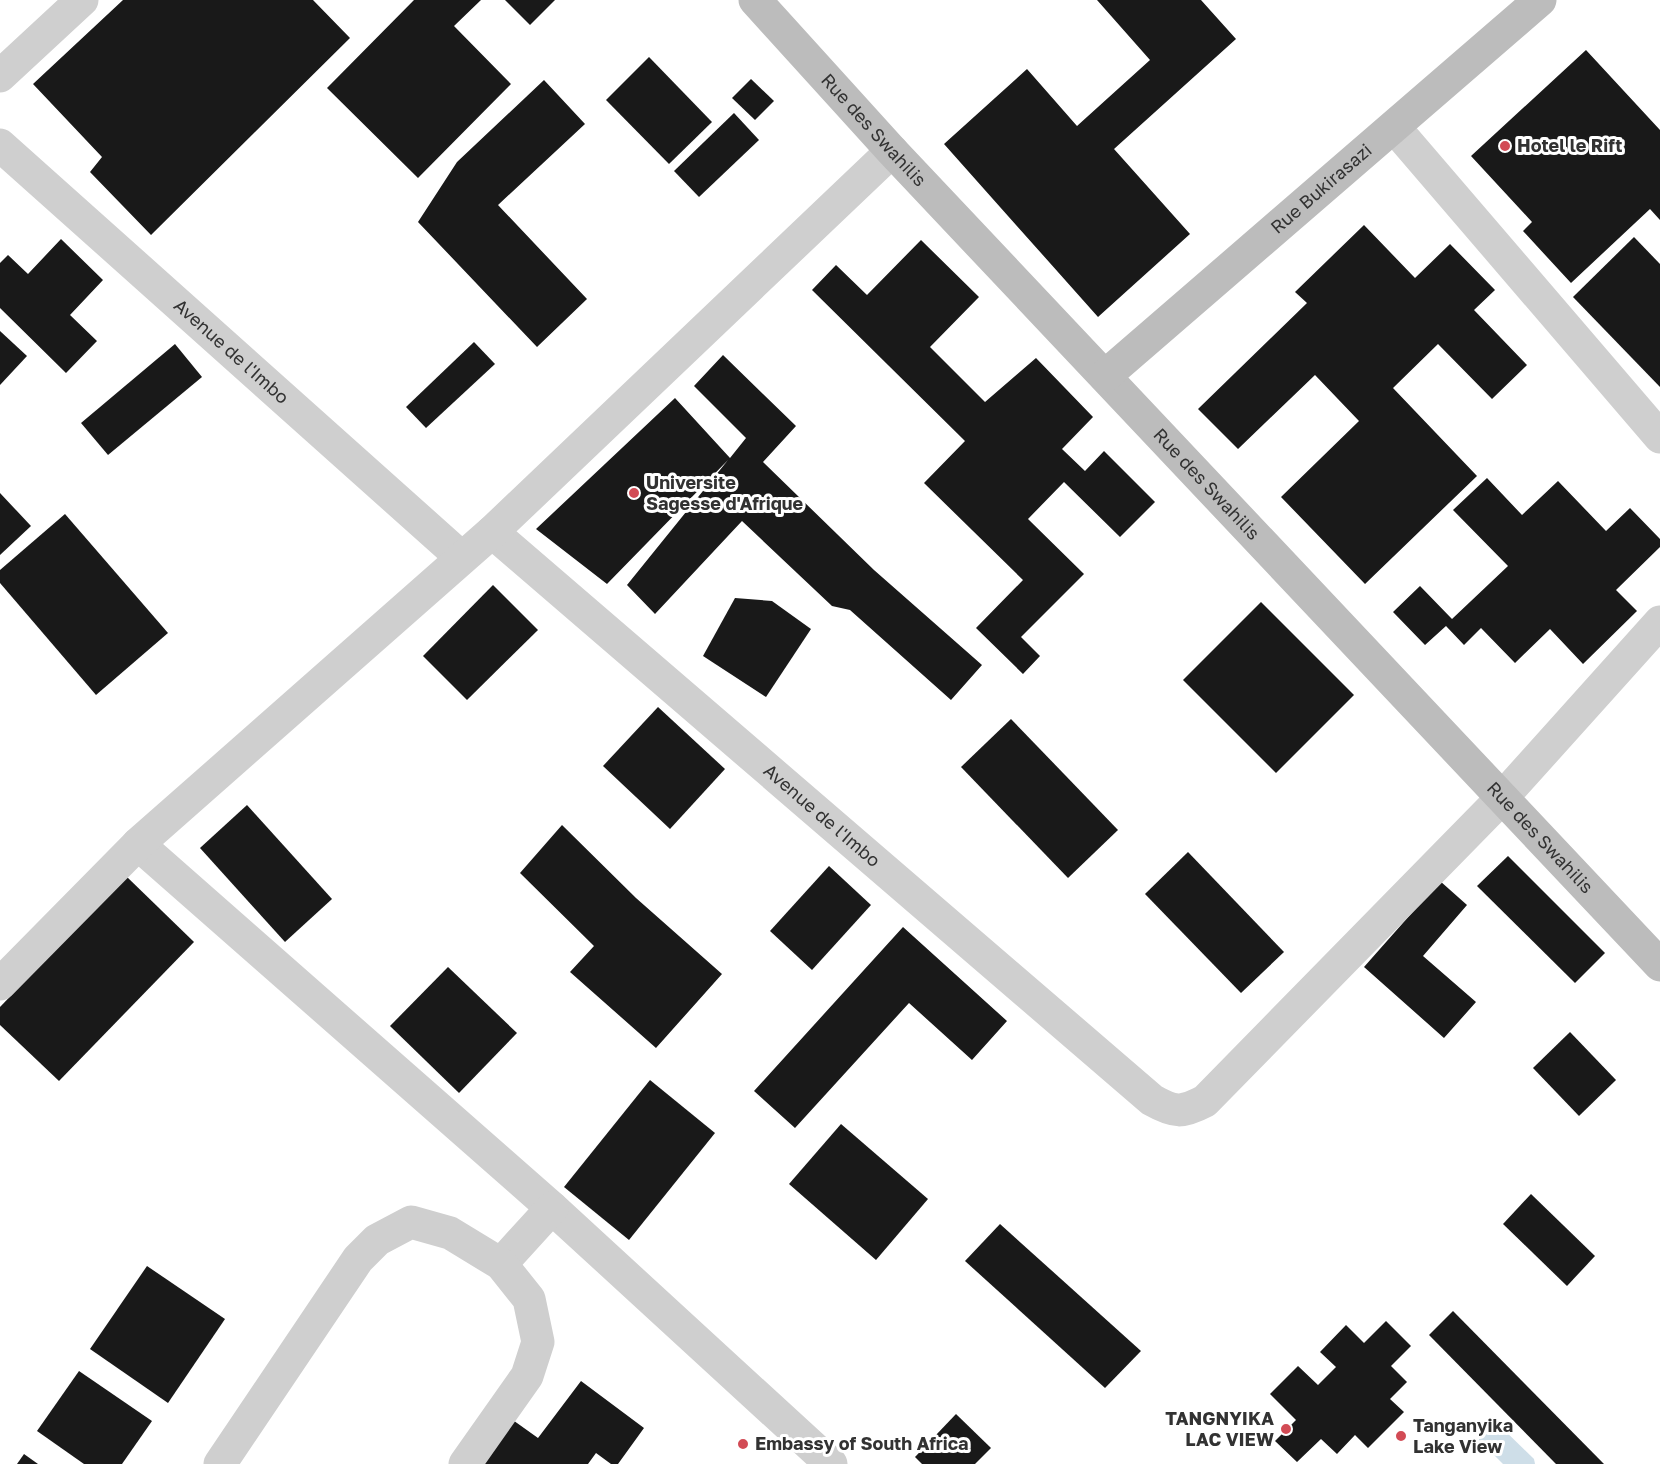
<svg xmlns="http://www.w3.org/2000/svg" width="1660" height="1464" viewBox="0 0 1660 1464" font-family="'Golos Text',sans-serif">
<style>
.water{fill:#cedee8}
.building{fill:#191919}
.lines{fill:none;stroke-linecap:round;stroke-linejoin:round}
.street{stroke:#cfcfcf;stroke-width:33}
.secondary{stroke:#bcbcbc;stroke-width:33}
.poi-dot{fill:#d24b55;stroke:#fff;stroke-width:2}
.labels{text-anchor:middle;stroke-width:6;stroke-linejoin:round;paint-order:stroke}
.street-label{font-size:18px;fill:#323232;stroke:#fff}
.poi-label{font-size:18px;font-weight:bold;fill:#323232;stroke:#fff;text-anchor:start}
</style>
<rect width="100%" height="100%" fill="#fff"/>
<!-- water -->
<path class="water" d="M1490,1421L1496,1422L1534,1459L1535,1464H1503L1479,1440L1481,1425Z"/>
<!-- building -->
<g class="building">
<path d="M123,0H313L350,38L151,235L90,172L102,157L33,84Z"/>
<path d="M414,0H481L454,26L511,84L418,178L327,88Z"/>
<path d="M505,0H555L530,25Z"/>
<path d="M1097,0H1201L1236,39L1114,149L1190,234L1098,317L944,144L1027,69L1077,126L1150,60Z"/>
<path d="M1586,50L1660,130V220L1650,209L1571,283L1523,231L1532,222L1471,156Z"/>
<path d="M649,57L712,122L669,164L606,100Z"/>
<path d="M751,79L774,101L755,120L732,98Z"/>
<path d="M544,80L585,124L498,205L587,299L537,347L418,222L457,162Z"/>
<path d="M734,113L759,140L699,197L674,171Z"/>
<path d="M1364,225L1415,278L1450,244L1495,290L1474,310L1527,365L1492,399L1438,344L1393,388L1477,476L1365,584L1281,497L1359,421L1315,375L1238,449L1198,409L1307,303L1295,292Z"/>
<path d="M1634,237L1660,264V387L1573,297Z"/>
<path d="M61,239L103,280L70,315L97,341L66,373L0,308V263L8,255L28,274Z"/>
<path d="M921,240L979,297L930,347L985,402L1036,358L1093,417L1062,449L1085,471L1104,451L1155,502L1120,537L1064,482L1028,519L1084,574L1021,637L1040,656L1023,674L976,628L1023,580L924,483L965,441L812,290L836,265L867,295Z"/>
<path d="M0,331L27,356L0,385Z"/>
<path d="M474,342L495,364L426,428L406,407Z"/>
<path d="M175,344L202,377L108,455L81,423Z"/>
<path d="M723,355L796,426L763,462L874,570L982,665L951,700L850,610L832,606L742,521L655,614L627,585L728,460L607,584L536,529L675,398L730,458L746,438L694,386Z"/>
<path d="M1487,478L1522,515L1558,481L1606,531L1630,508L1660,539V547L1616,590L1637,611L1583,664L1550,629L1515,663L1481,628L1464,645L1446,626L1425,645L1393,612L1420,586L1452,619L1508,566L1453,510Z"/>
<path d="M0,493L31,526L0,555Z"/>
<path d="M65,514L168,633L96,695L0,583V570Z"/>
<path d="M493,585L538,630L467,700L423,656Z"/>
<path d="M735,598L772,601L811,629L766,697L703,656Z"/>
<path d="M1261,602L1354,695L1276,773L1183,680Z"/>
<path d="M658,707L725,769L670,829L603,766Z"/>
<path d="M1011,719L1118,830L1068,878L961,767Z"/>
<path d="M247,805L332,899L285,942L200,848Z"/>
<path d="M562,825L636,898L722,974L656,1048L570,972L594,946L520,873Z"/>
<path d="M1188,852L1284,952L1241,993L1145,894Z"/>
<path d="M1508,856L1605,953L1575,983L1477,886Z"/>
<path d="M829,866L871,905L812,970L770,931Z"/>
<path d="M126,876L194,942L59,1081L0,1025V1007Z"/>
<path d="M1440,881L1467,905L1423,956L1476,1002L1444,1038L1364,967Z"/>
<path d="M903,927L1007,1021L972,1060L909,1003L795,1128L754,1091Z"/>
<path d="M448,967L517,1033L459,1093L390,1026Z"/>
<path d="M1570,1032L1616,1080L1579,1116L1533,1068Z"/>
<path d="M650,1080L715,1133L629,1240L564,1187Z"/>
<path d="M841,1124L928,1199L876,1260L789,1184Z"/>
<path d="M1531,1194L1595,1256L1567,1286L1503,1224Z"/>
<path d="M1000,1224L1141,1351L1105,1388L965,1261Z"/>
<path d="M147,1266L225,1319L168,1403L90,1349Z"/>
<path d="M1453,1311L1604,1464H1556L1429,1335Z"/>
<path d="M1386,1321L1411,1346L1391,1366L1407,1382L1390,1399L1404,1412L1368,1448L1355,1435L1337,1454L1321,1439L1297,1462L1275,1441L1296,1420L1270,1394L1298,1366L1318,1385L1336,1367L1320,1352L1346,1325L1364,1343Z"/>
<path d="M79,1371L152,1421L122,1464H84L37,1431Z"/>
<path d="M581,1381L644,1428L618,1464H611L596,1453L588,1464H476L510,1418L538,1438Z"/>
<path d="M956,1414L991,1448L975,1464H922L915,1457Z"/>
<path d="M24,1454L38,1464H17Z"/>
</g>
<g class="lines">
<!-- street -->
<g class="street">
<path d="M0,76L82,0"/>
<path d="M1394,127L1660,437"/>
<path id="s1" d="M0,145L462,558"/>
<path id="s2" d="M492,532L1152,1100C1175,1113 1182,1113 1205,1101L1501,799L1660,622"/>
<path d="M138,844L552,1208L831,1464"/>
<path d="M0,984L138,844L492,532L892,151"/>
<path d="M501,1264L552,1208"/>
<path d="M220,1464L358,1259L377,1240L411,1222L450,1233L501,1264L529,1299L538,1342L527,1376L465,1464"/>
</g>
<!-- secondary -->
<g class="secondary">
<path id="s3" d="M755,0L892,151L1660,965"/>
<path id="s4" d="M1105,376L1540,0"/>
</g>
</g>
<!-- markers -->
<g class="poi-dot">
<circle cx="1505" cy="146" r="6"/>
<circle cx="634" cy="493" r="6"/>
<circle cx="1286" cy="1429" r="6"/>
<circle cx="1401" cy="1436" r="6"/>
<circle cx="743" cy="1444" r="6"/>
</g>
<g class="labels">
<!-- street labels -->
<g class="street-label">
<text dy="6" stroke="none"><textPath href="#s3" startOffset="176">Rue des Swahilis</textPath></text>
<text dy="6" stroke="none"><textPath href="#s4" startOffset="286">Rue Bukirasazi</textPath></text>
<text dy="6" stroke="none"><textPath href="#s1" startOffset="310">Avenue de l'Imbo</textPath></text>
<text dy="6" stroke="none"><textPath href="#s3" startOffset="662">Rue des Swahilis</textPath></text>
<text dy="6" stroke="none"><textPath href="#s2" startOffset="435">Avenue de l'Imbo</textPath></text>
<text dy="6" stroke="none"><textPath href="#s3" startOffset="1148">Rue des Swahilis</textPath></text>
</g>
<!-- poi labels -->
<g class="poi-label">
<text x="1517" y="152">Hotel le Rift</text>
<text x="646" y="489">Universite<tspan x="646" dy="21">Sagesse d'Afrique</tspan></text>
<text x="1274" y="1425" text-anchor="end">TANGNYIKA<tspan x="1274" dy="21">LAC VIEW</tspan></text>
<text x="1413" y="1432">Tanganyika<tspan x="1413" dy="21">Lake View</tspan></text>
<text x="755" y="1450">Embassy of South Africa</text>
</g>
</g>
</svg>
